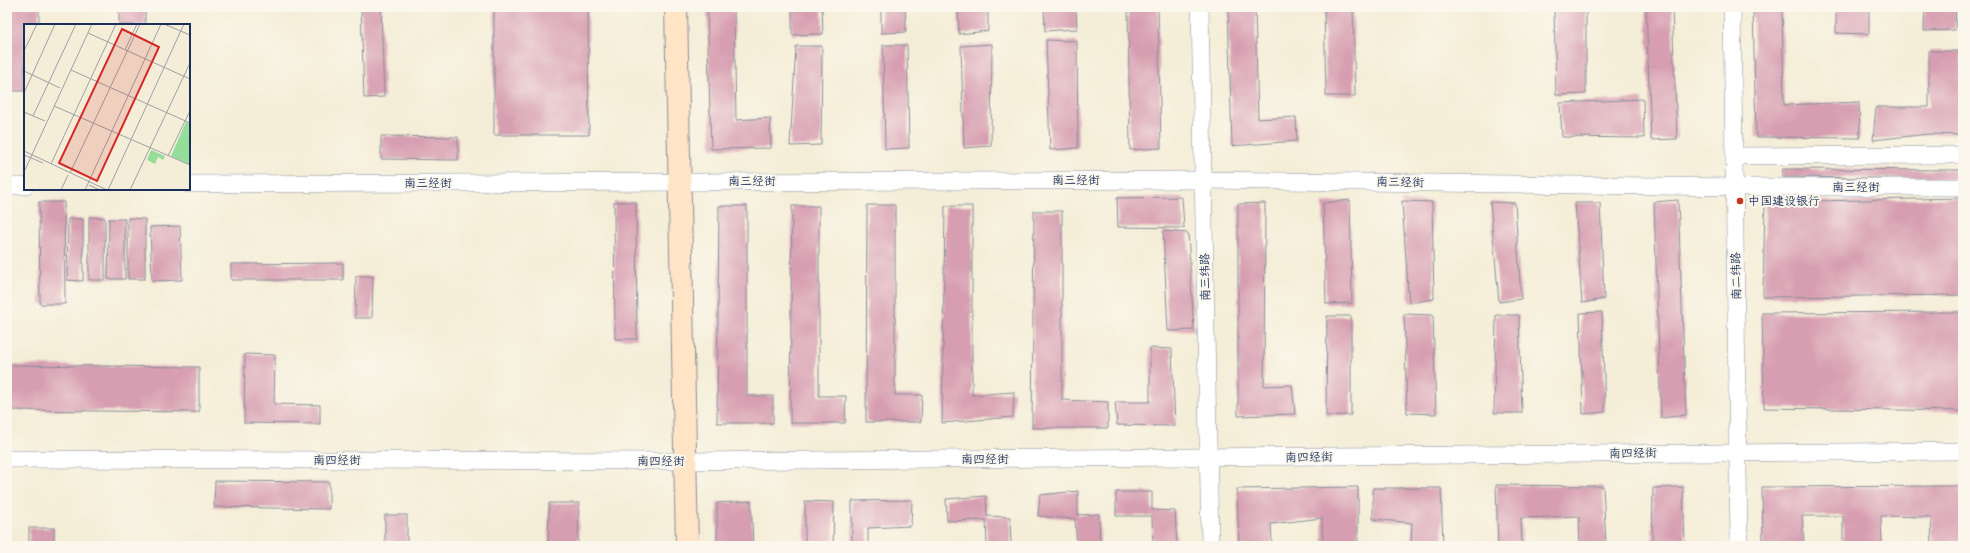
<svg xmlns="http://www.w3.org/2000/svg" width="1970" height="553" viewBox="0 0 1970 553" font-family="Mali,'LXGW WenKai TC',sans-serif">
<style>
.building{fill:#d79eb1}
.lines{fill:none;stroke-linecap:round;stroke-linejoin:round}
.street-casing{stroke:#888e9a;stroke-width:18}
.secondary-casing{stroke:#888e9a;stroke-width:24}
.street{stroke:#fff;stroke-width:17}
.secondary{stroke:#ffe4c6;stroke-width:22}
.poi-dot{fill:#c8321e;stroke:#fbf7ec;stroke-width:1.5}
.labels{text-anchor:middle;stroke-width:4;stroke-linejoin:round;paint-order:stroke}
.street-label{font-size:12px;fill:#1b2f5e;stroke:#fbf7ec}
.poi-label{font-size:12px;fill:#1b2f5e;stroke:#fbf7ec;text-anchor:start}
.inset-road{fill:none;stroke:#9da1a7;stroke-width:1}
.view{fill:#d62828;fill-opacity:0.15;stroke:#d62828;stroke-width:2}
.inset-edge{fill:none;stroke:#1b2f5e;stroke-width:2}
</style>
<rect width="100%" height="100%" fill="#fbf7ec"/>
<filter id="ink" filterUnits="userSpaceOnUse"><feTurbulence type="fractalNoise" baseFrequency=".025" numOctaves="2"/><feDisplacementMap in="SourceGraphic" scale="8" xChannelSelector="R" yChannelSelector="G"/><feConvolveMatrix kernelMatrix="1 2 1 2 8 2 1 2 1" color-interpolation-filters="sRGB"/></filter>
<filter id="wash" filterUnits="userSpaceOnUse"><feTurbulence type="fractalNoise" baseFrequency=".012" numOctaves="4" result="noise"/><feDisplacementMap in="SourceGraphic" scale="16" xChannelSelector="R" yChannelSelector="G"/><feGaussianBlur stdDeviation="0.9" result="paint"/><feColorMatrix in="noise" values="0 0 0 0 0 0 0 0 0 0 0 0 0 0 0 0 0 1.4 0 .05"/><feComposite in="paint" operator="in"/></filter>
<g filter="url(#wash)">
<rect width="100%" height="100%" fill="#f4edd7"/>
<g id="blocks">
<!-- building -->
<g class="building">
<path d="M7,7H39V25H25V91H7Z"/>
<rect x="119" y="7" width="26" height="18"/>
<path d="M361,7H381L384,97L364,98Z"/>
<path d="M494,7H588L589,135H494Z"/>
<path d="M707,7H734L736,120L770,118L771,148L711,149Z"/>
<path d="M792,7H822L823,34L792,35Z"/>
<path d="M881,7H905L906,32L881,33Z"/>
<path d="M958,7H988V31L959,34Z"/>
<path d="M1044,7H1076L1077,29L1045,31Z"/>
<path d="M1128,7H1158L1161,148L1130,150Z"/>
<path d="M1228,7H1255L1258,119L1296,117L1297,141L1232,146Z"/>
<path d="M1324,7H1353L1355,96H1326Z"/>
<path d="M1554,7H1586V94L1556,95Z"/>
<path d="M1646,7H1672L1677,139L1651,140Z"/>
<path d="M1753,7H1782L1784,105L1859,102L1860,138L1756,137Z"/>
<path d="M1836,7H1869V34L1836,33Z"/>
<path d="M1925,7H1956L1955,30L1924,31Z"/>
<path d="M1046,40L1077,41L1078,148L1050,150Z"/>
<path d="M992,44L991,146L964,148L961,46Z"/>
<path d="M883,45H907L909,148L885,149Z"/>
<path d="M796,46H822L821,145L790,146Z"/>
<path d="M1929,51H1962L1960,105L1963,106V135L1929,134L1873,140L1876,107H1929Z"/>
<path d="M1643,99L1644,138L1562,137L1560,103Z"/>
<path d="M381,136L458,137V160L381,159Z"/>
<path d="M1783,169L1963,170V179L1782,177Z"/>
<path d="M1182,197L1184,228L1118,227L1117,198Z"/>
<path d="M1963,198V295L1763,297L1765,202Z"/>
<path d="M1350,200L1352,303L1326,304L1323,203Z"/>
<path d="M1678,200L1686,415L1661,418L1654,202Z"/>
<path d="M1402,201L1432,202L1434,299L1409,303Z"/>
<path d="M39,202H64L65,304H40Z"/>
<path d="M614,202H636L637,339H615Z"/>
<path d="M1490,202L1515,203L1521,299L1499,302Z"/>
<path d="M1265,203L1264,386L1292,385L1295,414L1238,416V204Z"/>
<path d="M1575,203H1600L1604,299L1582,303Z"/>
<path d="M867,205H895V395H922L921,422H866Z"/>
<path d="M719,206H747V396H773V423H717Z"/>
<path d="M792,206H819V396H846L845,423H790Z"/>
<path d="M945,206H972V395L1014,392L1013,417L942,423Z"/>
<path d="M1034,211H1062V400L1108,402V428H1032Z"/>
<path d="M89,217L105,218V280H89Z"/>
<path d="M128,218L145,219V279H128Z"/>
<path d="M68,219H83V281L67,280Z"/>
<path d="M109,219H125V279H108Z"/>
<path d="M180,226L182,280L152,281L150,227Z"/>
<path d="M1163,231L1188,233L1194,330L1168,331Z"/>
<path d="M343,263V280H231V264Z"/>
<path d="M356,276H373L372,318H355Z"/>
<path d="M1602,312L1605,412L1583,414L1580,313Z"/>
<path d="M1963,312V411L1764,408L1762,313Z"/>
<path d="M1404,314L1433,315L1436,414L1407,413Z"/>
<path d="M1496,315H1519L1522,413H1494Z"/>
<path d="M1327,316H1351V415L1326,416Z"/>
<path d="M1150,348L1172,349L1175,426L1117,425L1115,402H1150Z"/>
<path d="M245,354L275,355L274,404L320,405V424L244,423Z"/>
<path d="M7,365L199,367V412L7,410Z"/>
<path d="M215,481L329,482V509L214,507Z"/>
<path d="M1496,485L1603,486L1606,546H1580L1579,516L1521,518L1522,546H1498Z"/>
<path d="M1961,486L1962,546H1932L1931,517L1881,516L1882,546H1843V516H1802L1804,546H1763L1762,487Z"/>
<path d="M1358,487V546H1323L1322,518L1271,524L1272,546H1239L1237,489Z"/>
<path d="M1683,487L1685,546H1652L1653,488Z"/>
<path d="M1373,488H1441L1443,546H1411L1412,523L1373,519Z"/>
<path d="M1078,491V515L1099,514L1100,546H1077L1075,519L1038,516L1040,495Z"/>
<path d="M1116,492H1152V510L1175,511L1177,546H1153L1152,516H1116Z"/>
<path d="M986,496L987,516L1010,517L1011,546H987L986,520L947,521L946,499Z"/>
<path d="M912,500L911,526L868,528V546H852V501Z"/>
<path d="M751,501L753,546H717V503Z"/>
<path d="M805,501L834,502L833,546H805Z"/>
<path d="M549,503H579L578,546H548Z"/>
<rect x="385" y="515" width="22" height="31"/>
<rect x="29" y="528" width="25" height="18"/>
</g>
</g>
</g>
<g filter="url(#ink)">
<use href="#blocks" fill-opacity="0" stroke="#888e9a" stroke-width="1"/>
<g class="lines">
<defs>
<g id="street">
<path d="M1200,7L1210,546"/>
<path d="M1732,7L1739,546"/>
<path d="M1734,156L1963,155"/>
<path d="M189,184L1203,180L1735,187H1963"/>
<path d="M7,186H25"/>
<path d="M7,459L685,461L1963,451"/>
</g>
<path id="secondary" d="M676,7L687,546"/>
</defs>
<!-- street casing -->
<use href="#street" class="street-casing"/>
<!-- secondary casing -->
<use href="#secondary" class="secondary-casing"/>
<!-- street -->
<use href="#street" class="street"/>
<!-- secondary -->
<use href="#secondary" class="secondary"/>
</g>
</g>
<!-- markers -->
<circle class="poi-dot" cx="1740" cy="201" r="4"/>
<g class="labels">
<!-- street labels -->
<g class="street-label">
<text x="1076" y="184">南三经街</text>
<text x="752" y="185">南三经街</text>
<text transform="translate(1400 182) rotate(1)" y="4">南三经街</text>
<text x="428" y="187">南三经街</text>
<text x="1856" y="191">南三经街</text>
<text transform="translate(1736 276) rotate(-91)" y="4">南二纬路</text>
<text transform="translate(1205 277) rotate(-91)" y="4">南三纬路</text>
<text transform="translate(1633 453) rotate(-1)" y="4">南四经街</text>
<text transform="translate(1309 457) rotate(-1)" y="4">南四经街</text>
<text x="985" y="463">南四经街</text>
<text x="337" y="464">南四经街</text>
<text x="661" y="465">南四经街</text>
</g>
<!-- poi labels -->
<g class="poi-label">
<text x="1748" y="205">中国建设银行</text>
</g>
</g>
<!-- overview -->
<g transform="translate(24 24)">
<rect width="166" height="166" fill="#f4edd7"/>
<path d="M162,98L166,100V141L147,132ZM127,126L141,132L139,136L134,133L131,140L123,136Z" fill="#94de99"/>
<path class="inset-road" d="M140,0L166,11M64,9L166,55M101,26L113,0M0,27L13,0M47,46L166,99M0,47L36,64M0,69L31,0M30,82L166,141M0,88L21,97M9,92L52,0M0,127L83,166M0,131L19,139M144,132L166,87M27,140L92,0M0,148L68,0M46,149L116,0M65,161L76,166M37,166L44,151M61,166L137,0M84,166L160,0M106,166L166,39"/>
<path class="view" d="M98,5L135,23L73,157L35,139Z"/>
<rect width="166" height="166" class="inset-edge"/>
</g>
<!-- margin -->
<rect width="1970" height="553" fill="none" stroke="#fbf7ec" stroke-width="24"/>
</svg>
